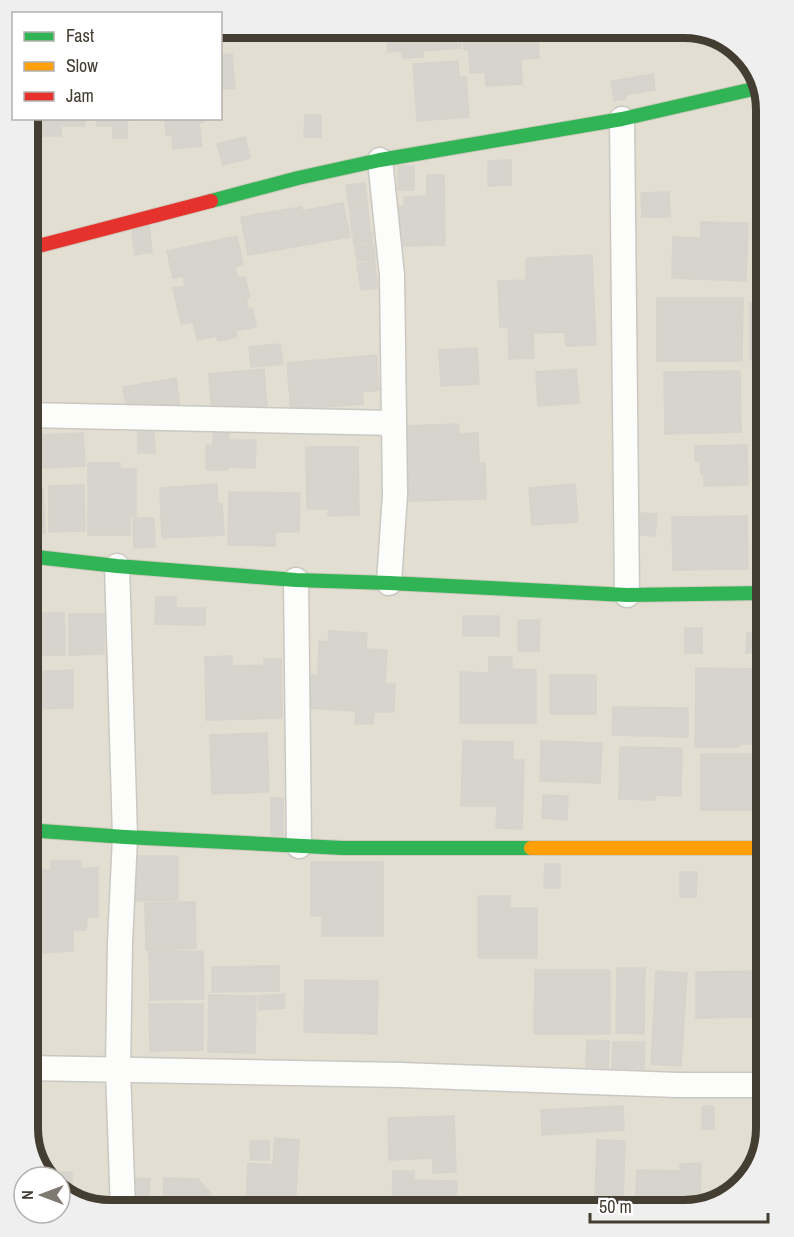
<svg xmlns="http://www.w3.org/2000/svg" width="794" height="1237" viewBox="0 0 794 1237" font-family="'Archivo Narrow',sans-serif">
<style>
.residential{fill:#e3ded2}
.building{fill:#d7d4ce;stroke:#d6d3cc;stroke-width:1.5}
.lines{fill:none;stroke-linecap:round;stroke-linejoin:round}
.street-casing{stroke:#cac8c2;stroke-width:27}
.fast-casing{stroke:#cfcabd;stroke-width:16}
.slow-casing{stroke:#cfcabd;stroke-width:16}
.jam-casing{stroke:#cfcabd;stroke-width:16}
.street{stroke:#fcfcfb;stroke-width:24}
.fast{stroke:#30b455;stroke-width:14}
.slow{stroke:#ff9f0a;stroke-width:14}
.jam{stroke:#e5322d;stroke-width:14}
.rim{fill:none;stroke:#433d32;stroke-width:8}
</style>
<rect width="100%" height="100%" fill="#eeece6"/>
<!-- residential -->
<path class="residential" d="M221,27H690L731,41L758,73L767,109V1133L753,1173L721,1201L685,1210H104L64,1196L60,1192V1177H47L36,1164L27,1128V119L220,118Z"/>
<!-- building -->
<g class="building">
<path d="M386,27H460L461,48L423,51V57L402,58V51L388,52Z"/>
<path d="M463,27H538L539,58L521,59L522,84L486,86L485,72L470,73L469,50H464Z"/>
<path d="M232,54L235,88L220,89V55Z"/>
<path d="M458,61L459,77H466L469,117L417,121L413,64Z"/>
<path d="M653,74L655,90L625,95L626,99L614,101L611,81Z"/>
<path d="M305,115H321V137H304Z"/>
<path d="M40,118H85V126H61V136H40Z"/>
<path d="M97,118H148V119L127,120V138H113V126H97Z"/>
<path d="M165,118H203L204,122L199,123L202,146L173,149L172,135H166Z"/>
<path d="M245,137L250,158L223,165L217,144Z"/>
<path d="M511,160V185L488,186V161Z"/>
<rect x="398" y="166" width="16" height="24"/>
<path d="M427,175H444L445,245L400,246V232H395L394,206H404V197L427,196Z"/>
<path d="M365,183L367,201L348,202L346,185Z"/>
<path d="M669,192L670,217H642L641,193Z"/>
<path d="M367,202L370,231L352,233L349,204Z"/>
<path d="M343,203L350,237L248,255L241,217L302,207V211Z"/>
<rect x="754" y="215" width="13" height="69"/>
<path d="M701,222L748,223L746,281L672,278L673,237L701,238Z"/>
<path d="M149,223L152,252L135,255L131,225Z"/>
<path d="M372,232V243L354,244L353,233Z"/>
<path d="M237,236L243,265L235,267L237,278L245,277L250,298H246L248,309L252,308L256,327L235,331L237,337L218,341L216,336L197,340L193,322L181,324L173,288L185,286L183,276L173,278L167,251Z"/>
<path d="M374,245L375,260L357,261L355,246Z"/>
<path d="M592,255L596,345L566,346L565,332L533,333L534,358L509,359L508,327H500L498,281L526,280V258Z"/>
<path d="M374,261L378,288L361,290L357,264Z"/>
<path d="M657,298H743L742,361H657Z"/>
<rect x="750" y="303" width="17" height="57"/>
<path d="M280,344L283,364L251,367L249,347Z"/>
<path d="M477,348L479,384L441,386L439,350Z"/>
<path d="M376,355L379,390L362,392L363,404L291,410L287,363Z"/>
<path d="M264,369L267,409L212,413L209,374Z"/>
<path d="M576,369L579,403L538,406L536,372Z"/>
<path d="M740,371L741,432L665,434L664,372Z"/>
<path d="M176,378L180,407L128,416L123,387Z"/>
<path d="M458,424L459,434L478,433L479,463H485L486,499L409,501L407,426Z"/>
<path d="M138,432H154L155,453H138Z"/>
<path d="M214,432H229L228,470H206V445L213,446Z"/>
<path d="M83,433L85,466L43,468V453H36L35,435Z"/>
<path d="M229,440H256L255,468L229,467Z"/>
<path d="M747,445L748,485L704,486V474H701L700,461H695V446Z"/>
<path d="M306,447H358L359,515L328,516V509H307Z"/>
<path d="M88,463H120V469H136V516H130V535H88Z"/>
<path d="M217,484L218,504L222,503L224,535L162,538L160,488Z"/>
<path d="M575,484L578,522L532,525L529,488Z"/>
<path d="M84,485L85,531L49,532V486Z"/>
<path d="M43,488L45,533L27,534V489Z"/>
<path d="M229,492L300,493L299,532H275V546L228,545Z"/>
<path d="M641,513L657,514L655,536L640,535Z"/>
<path d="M747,516L748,569L673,570L672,517Z"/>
<path d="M133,518H154L155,547L134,548Z"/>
<path d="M156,597H176V608H205V625L155,624Z"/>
<path d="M30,613H64L65,655H30Z"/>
<path d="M69,614H104V654L69,655Z"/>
<rect x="463" y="616" width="36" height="20"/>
<path d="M518,620H540L539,651H518Z"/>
<rect x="685" y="628" width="17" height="25"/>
<path d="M329,631L367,633L366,649L387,650L385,684H395L394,712H374L373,724H355L356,711L307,708L309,675H318L319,641L328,642Z"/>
<path d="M747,633H767V653H746Z"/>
<path d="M232,656V666L264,665V659H281L282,718L206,720L205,657Z"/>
<path d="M489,657H512V669L536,670V723H460V672L489,673Z"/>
<path d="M696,668L767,669V744H739V747H695Z"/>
<path d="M73,670V708L30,709V672Z"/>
<rect x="550" y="675" width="46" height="39"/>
<path d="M613,707L688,708V737L612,735Z"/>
<path d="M267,733L269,792L212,794L210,735Z"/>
<path d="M463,741L513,742V760H524L522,829L496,828L497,806H461Z"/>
<path d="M541,741L602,743L600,783L540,781Z"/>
<path d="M620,747L682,748L681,796L655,795V800L619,799Z"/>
<rect x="701" y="754" width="65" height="56"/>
<path d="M543,795L568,796L567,820L542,818Z"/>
<rect x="271" y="798" width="12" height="38"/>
<path d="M133,856H178V900L127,901Z"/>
<path d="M51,861H80L81,869L98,867V917H87L86,930H73V951L39,953V919H35L34,871L51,870Z"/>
<path d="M311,862H383V936H322V916H311Z"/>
<path d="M545,864H560V888H544Z"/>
<path d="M680,872H697L696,897H680Z"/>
<path d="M478,896H510V908H537V958H478Z"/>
<path d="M195,902L196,948L146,950L145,903Z"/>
<path d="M149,951H203L204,999L150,1000Z"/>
<path d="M279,966V991L212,992V967Z"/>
<path d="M617,968H645L644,1034L616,1033Z"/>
<path d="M535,970H610V1034H534Z"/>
<path d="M656,971L687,973L681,1066L651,1064Z"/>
<path d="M763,971L764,1017L696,1018V972Z"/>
<path d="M305,980L378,981L377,1034L304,1032Z"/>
<path d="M284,994L285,1008L259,1010L258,996Z"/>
<path d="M209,995L256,996L255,1053L208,1052Z"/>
<path d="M149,1004H203V1050L150,1051Z"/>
<path d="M587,1040L609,1041L608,1068L586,1067Z"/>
<path d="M613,1042H645L644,1069L612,1068Z"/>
<path d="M623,1106L624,1130L542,1135L541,1110Z"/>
<rect x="702" y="1106" width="12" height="23"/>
<path d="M454,1116L456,1172L433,1173V1158L389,1160L388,1118Z"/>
<path d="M275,1138L299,1140L295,1210H255L256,1205L246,1204L248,1163L273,1165Z"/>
<path d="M597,1140L625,1141L623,1203L595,1202Z"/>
<path d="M250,1141H269V1160H251Z"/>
<path d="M701,1163L700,1206L685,1210H635L637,1170L680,1171V1164Z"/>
<path d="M393,1171H414V1180L457,1181V1210H392Z"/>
<path d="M42,1172H72V1199L64,1196L60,1192V1177H47Z"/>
<path d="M132,1178L150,1179L148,1210H130Z"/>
<path d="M164,1178L198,1179L211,1194V1210H163Z"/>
<path d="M740,1180L741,1184L723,1199L720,1185Z"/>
<rect x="592" y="1205" width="32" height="5"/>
</g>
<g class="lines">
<defs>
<g id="street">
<path d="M622,119L627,595"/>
<path d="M380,160L392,275L395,494L389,583"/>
<path d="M27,415L394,423"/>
<path d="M117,566L125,837L120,943L118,1070L123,1210"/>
<path d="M296,580L299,846"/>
<path d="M27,1068L401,1075L677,1085H767"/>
</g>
<g id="fast">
<path d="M211,201L298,178L380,160L622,119L762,87"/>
<path d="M27,556L117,566L296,580L389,583L627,595L767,593"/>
<path d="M27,830L125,837L343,848H531"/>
</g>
<path id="slow" d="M531,848H767"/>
<path id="jam" d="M27,249L211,201"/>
</defs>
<!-- street casing -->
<use href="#street" class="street-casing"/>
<!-- fast casing -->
<use href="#fast" class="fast-casing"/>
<!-- slow casing -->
<use href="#slow" class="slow-casing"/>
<!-- jam casing -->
<use href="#jam" class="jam-casing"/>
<!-- street -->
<use href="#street" class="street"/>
<!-- fast -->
<use href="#fast" class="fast"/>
<!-- slow -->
<use href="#slow" class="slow"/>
<!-- jam -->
<use href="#jam" class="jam"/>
</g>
<!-- crop -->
<path d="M0 0H794V1237H0ZM110 38H684A72 72 0 0 1 756 110V1128A72 72 0 0 1 684 1200H110A72 72 0 0 1 38 1128V110A72 72 0 0 1 110 38Z" fill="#f0efef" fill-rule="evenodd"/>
<path class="rim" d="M110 38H684A72 72 0 0 1 756 110V1128A72 72 0 0 1 684 1200H110A72 72 0 0 1 38 1128V110A72 72 0 0 1 110 38Z"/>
<!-- legend -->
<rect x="12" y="12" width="210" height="108" fill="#ffffff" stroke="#b4b1ad" stroke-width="1.5"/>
<rect x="24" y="32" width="30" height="9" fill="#30b455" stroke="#b4b1ad" stroke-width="1.5"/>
<text x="66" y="42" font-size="18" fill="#433d32">Fast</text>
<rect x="24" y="62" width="30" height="9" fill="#ff9f0a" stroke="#b4b1ad" stroke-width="1.5"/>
<text x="66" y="72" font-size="18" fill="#433d32">Slow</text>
<rect x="24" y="92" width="30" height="9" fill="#e5322d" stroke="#b4b1ad" stroke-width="1.5"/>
<text x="66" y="102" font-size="18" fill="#433d32">Jam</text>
<!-- north arrow -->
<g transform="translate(42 1195) rotate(270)"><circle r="28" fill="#ffffff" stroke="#b4b1ad" stroke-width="1.5"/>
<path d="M0-4.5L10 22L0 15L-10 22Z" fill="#7f7a71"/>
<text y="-9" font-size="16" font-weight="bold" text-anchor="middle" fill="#433d32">N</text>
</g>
<!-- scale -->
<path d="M590 1213v9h178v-9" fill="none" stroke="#433d32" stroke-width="3"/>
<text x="599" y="1213" font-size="18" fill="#433d32" stroke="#ffffff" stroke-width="4.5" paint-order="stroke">50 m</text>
</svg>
